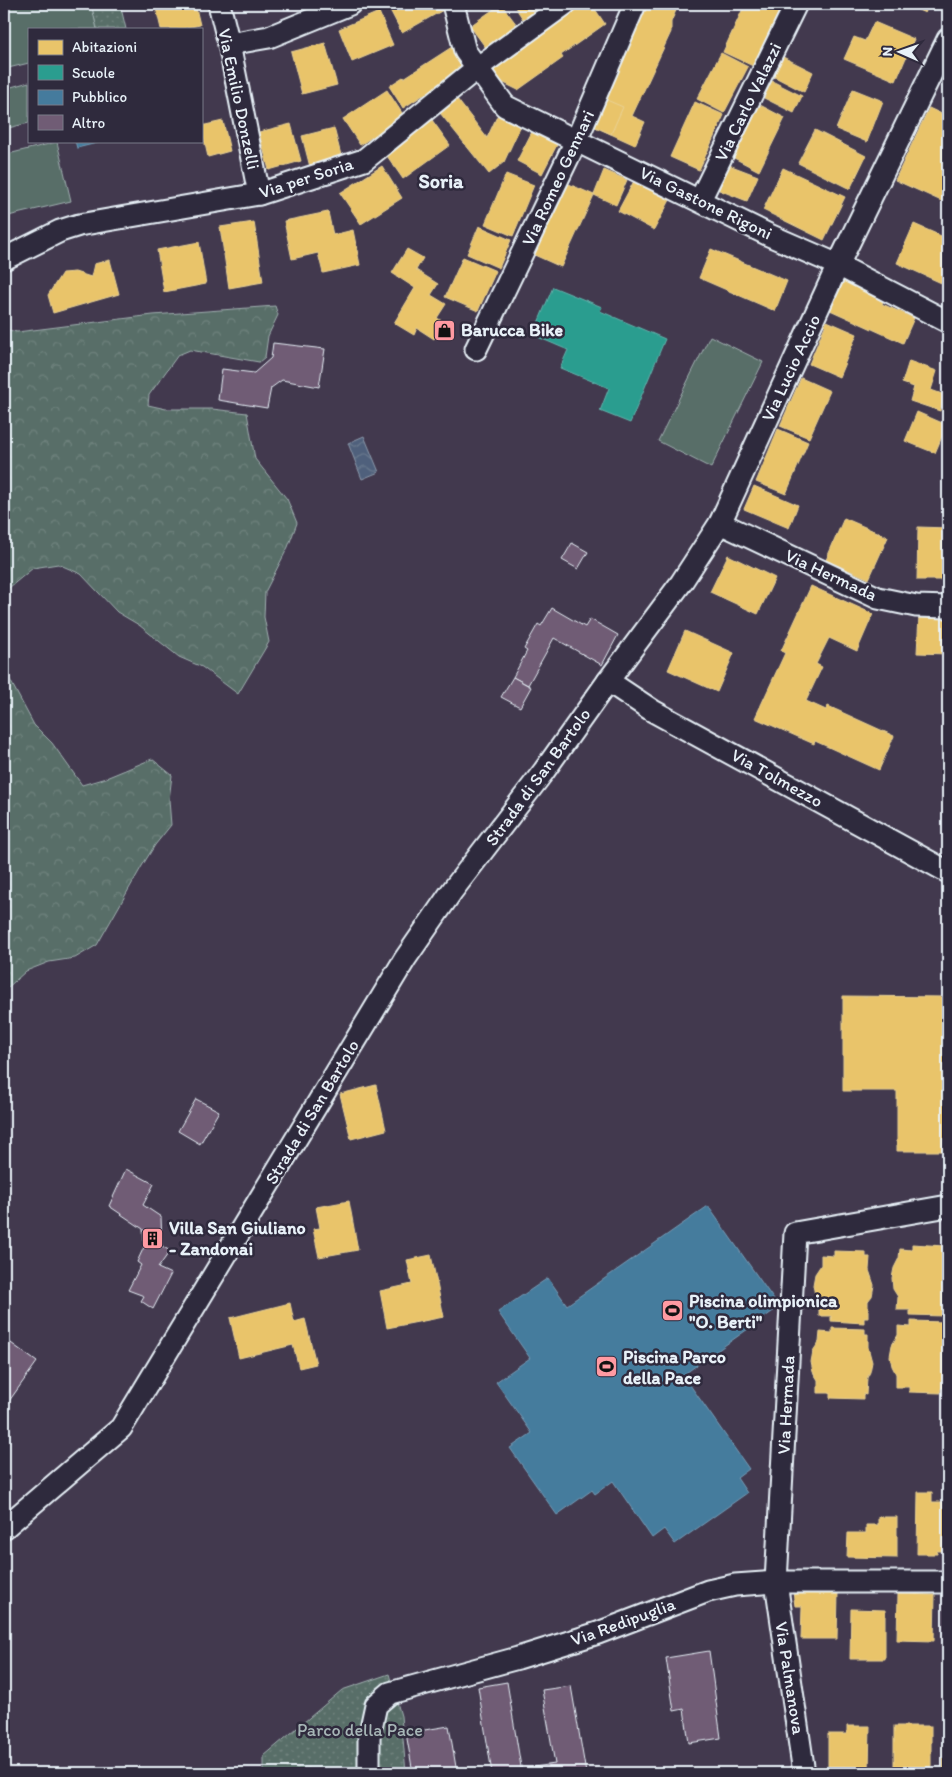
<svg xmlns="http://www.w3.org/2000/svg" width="952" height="1777" viewBox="0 0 952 1777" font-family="Itim,sans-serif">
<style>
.forest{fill:url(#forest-crowns);stroke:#a0b0b0}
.park{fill:url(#park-dots);stroke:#a0b0b0}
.pitch{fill:#586e68;stroke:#a0b0b0}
.water{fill:url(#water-waves);stroke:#8d9bad}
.homes{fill:#e9c46a;stroke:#e9d295}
.schools{fill:#2a9d8f;stroke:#63b6ae}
.public{fill:#457b9d;stroke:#769eb8}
.building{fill:#705c75;stroke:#e8f1f8}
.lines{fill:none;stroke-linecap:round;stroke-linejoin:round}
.minor-casing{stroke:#e8f1f8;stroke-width:25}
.minor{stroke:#2f2a3d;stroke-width:21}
.labels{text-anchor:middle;stroke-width:5;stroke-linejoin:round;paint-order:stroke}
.street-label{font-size:18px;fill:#e8f1f8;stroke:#2f2a3d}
.poi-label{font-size:18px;font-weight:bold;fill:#e8f1f8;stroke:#2f2a3d;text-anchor:start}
.park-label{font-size:18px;fill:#a7b6b7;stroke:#2f2a3d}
.quarter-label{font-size:20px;font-weight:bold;fill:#e8f1f8;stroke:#2f2a3d}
</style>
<defs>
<pattern id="forest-crowns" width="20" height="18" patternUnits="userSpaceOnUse" patternTransform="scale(1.25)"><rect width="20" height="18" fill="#586e68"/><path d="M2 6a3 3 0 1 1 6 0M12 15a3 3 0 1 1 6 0" fill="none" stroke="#70837e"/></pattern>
<pattern id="park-dots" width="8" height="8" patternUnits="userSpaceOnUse" patternTransform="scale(1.25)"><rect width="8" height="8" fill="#586e68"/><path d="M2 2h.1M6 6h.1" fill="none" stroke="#70837e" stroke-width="1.8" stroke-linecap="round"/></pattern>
<pattern id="water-waves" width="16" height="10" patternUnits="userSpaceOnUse" patternTransform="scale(1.25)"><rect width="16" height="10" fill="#50617b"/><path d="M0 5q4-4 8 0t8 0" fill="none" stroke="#69788e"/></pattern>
</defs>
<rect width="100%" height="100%" fill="#42394e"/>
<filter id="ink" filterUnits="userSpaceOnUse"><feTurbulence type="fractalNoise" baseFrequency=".02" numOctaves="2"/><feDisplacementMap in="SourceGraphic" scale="10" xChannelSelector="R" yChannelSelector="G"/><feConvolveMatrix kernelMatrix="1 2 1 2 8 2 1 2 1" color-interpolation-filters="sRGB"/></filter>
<g filter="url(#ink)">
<!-- forest -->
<g class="forest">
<path d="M275,306L278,315L268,336L265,357L259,362L190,350L178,355L149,395L148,405L166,409H212L247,413L255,459L287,499L297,523L288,547L265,592L264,617L269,642L238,694L202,667L179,657L139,625L117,612L81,574L58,564L33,568L4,592V329L17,332L153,315Z"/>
<path d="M4,673L10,680L34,725L52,743L82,785L106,778L152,759L172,775L169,800L171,825L155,845L142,866L97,945L75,958L49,962L26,971L4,991Z"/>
</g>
<!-- park -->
<g class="park">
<path d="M91,4H120L126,29H97Z"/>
<path d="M389,1674L401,1716L406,1773H264V1756L342,1690Z"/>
</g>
<!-- pitch -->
<g class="pitch">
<path d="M4,4H91L97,29H29V63L4,69Z"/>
<path d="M29,82V123L4,129V89Z"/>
<path d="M57,142L71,201L4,217V155Z"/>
<path d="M710,336L763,362L711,468L658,441Z"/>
</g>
<!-- water -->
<path class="water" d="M364,436L379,472L362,479L348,443Z"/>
<!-- homes -->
<g class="homes">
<path d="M155,4H195L200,25L181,29H161Z"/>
<path d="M398,4H442L445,9L402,33L389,8Z"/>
<path d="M501,4L517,25L486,48L470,26Z"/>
<path d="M513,4H545L523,19Z"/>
<path d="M581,4H604L595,9L605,24L561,55L563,58L518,90L500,81L490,67Z"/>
<path d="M643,4H683L677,8L671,22V32L632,116L645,122L635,145L591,125Z"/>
<path d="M745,4H783L753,66L723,52Z"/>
<path d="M905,4H929L925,13Z"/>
<path d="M379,12L393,45L352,62L339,29Z"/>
<path d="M874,22L914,39L896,81L844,59L854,37L865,41Z"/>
<path d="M325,43L337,85L302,94L291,52Z"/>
<path d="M455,45L468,66L403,108L389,86L403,77L404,78Z"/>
<path d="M721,53L748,67L724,113L697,99Z"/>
<path d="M783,57L813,72L804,92L773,76Z"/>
<path d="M948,59V84L939,79Z"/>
<path d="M772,81L802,96L794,113L764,98Z"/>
<path d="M853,89L883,101L867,142L836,129Z"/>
<path d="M387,90L404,116L360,145L343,119Z"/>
<path d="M602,98L623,107L611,134L591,125Z"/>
<path d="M457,99L487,138L499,112L522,123L504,162L489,174L440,113Z"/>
<path d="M695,102L724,115L699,170L670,157Z"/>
<path d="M760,105L785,118L759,171L734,158Z"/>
<path d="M929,108L948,117V204L895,180Z"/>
<path d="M432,120L450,145L403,179L385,153Z"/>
<path d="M223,121L230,151L208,157L201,126Z"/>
<path d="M291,124L301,161L269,170L259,132Z"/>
<path d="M536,124L561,137L542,174L517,161Z"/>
<path d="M334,128L342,159L310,167L302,136Z"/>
<path d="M815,130L866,156L850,189L798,163Z"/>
<path d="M729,165L758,176L747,201L719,190Z"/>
<path d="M382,166L402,198L361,224L340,193Z"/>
<path d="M783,168L845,197L824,240L763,210Z"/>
<path d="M604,170L627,180L616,205L594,195Z"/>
<path d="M506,174L534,185L513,236L485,224Z"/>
<path d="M562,181L594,195L561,267L530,253Z"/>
<path d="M634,181L670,200L654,230L618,211Z"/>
<path d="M328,212L333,235L353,230L360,265L323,273L318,253L292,259L284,221Z"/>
<path d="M254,222L263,282L229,288L220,227Z"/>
<path d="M914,224L948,239V286L897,263Z"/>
<path d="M479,226L511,240L499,268L467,254Z"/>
<path d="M199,242L206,284L164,292L157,250Z"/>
<path d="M407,249L423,258L416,270L438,284L431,295L446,304L437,318L444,322L434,339L417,328L414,335L394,323L415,288L392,273Z"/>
<path d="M711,249L787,281L775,311L699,278Z"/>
<path d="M463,257L496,271L478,311L445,297Z"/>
<path d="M110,260L119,294L53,313L48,295L62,273L75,272L91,277L94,264Z"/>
<path d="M843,281L884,299L882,304L914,318L903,343L830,310Z"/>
<path d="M827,321L857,334L839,377L809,364Z"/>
<path d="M909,361L937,371L931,390L945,395L940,411L910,401L914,387L902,383Z"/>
<path d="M801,378L830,391L809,438L780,426Z"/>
<path d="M917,412L947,425L935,453L905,441Z"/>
<path d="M778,429L808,442L786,494L756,482Z"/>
<path d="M754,486L798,505L789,528L744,509Z"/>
<path d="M844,518L888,537L869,579L826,560Z"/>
<path d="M918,527L948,528V580H917Z"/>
<path d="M728,555L775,578L758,614L710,592Z"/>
<path d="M811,586L873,614L857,651L829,638L816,664L822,667L806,701L826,710L828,706L894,736L879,770L815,741L814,744L755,718L785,653L781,651Z"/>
<path d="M919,615L948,617V654L917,653Z"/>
<path d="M685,631L734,653L717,692L668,670Z"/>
<path d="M843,996L948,997V1151H897V1091H843Z"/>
<path d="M376,1085L386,1130L351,1139L340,1094Z"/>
<path d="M349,1201L358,1250L319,1257L313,1229L320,1228L316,1207Z"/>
<path d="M912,1244L945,1246L944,1251H948V1293L946,1311H943V1316L910,1315V1310H897L898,1297L893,1289L892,1278L894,1268L899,1258L900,1249L912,1250Z"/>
<path d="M834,1251L866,1252V1257H870L869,1270L874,1285L872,1296L868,1301V1318H864V1323L831,1321V1316H819V1303L815,1295L813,1285L815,1274L821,1265V1255L834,1256Z"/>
<path d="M431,1255L444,1317L387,1328L380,1291L412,1284L407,1260Z"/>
<path d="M290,1303L294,1322L305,1319L316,1364L299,1368L293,1345L239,1358L230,1318Z"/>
<path d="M911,1321L944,1322L943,1328H947L948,1367L946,1372L945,1388H941V1393L909,1392V1387H896V1374L892,1366L890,1356L892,1345L898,1335V1326L911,1327Z"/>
<path d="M832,1328L865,1329V1334H868V1347L872,1362L870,1372L867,1378L866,1395L863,1394V1399L830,1398V1393H818V1380L813,1372L811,1362L813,1351L819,1342L820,1332L832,1333Z"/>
<path d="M918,1492H932V1502H948V1551H937V1554H917Z"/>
<path d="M878,1517H897V1558L847,1557L848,1533H866V1525H878Z"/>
<path d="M793,1592L838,1593L837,1639H801L802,1606H795Z"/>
<path d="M898,1594L935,1595L934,1641L897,1640Z"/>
<rect x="947" y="1604" width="1" height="50"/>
<path d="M851,1609L885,1610V1659H850Z"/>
<path d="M944,1723H948V1772H943Z"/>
<path d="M847,1726H870L869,1771L845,1770V1767H828V1734H847Z"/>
<rect x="894" y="1726" width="37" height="46"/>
</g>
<!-- schools -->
<path class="schools" d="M553,287L602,307L600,311L665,339L630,423L600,411L609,388L560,368L568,350L533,335Z"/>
<!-- public -->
<g class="public">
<path d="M75,141H105L77,148Z"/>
<path d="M708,1206L779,1307L683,1375L749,1469L737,1478L747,1493L675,1544L664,1529L652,1538L613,1481L595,1494L592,1490L557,1515L510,1448L532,1433L496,1382L530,1358L498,1312L548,1278L567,1305Z"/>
</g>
<!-- building -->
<g class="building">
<path d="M273,343L325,349L319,387L282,380L271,388L267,408L218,400L222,369L254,373L271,358Z"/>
<path d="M572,543L588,552L578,569L562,560Z"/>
<path d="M552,608L585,627L590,619L618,635L602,665L554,638L528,685L513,677L527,651L524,649L538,624L541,626Z"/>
<path d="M513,677L531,687L520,707L501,697Z"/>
<path d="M196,1099L219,1111L200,1144L178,1131Z"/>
<path d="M126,1169L154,1184L143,1205L161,1217L162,1246L170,1251L158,1268L171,1274L153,1309L141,1301L144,1296L128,1290L141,1265L137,1262L144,1247L143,1229L109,1206Z"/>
<path d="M4,1338L37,1362L4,1408Z"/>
<path d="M709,1651L721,1738L689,1743L684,1709L674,1711L666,1658Z"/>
<path d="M507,1682L522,1773H492L478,1687Z"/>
<path d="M571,1686L586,1773H535L534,1767L555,1764L542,1690Z"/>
<path d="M449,1726L457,1773H413L406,1733Z"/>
</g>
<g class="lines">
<defs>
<g id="minor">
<path d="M219,4L229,44L259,194"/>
<path d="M453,4L465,51L505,106L769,235L838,265L948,322"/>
<path d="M229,44L269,37L350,4"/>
<path d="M700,200L796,4"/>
<path d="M4,259L60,231L79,225L259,194L364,160L477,68L565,4"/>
<path d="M476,349L577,139L635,4"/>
<path d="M720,523L878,598L916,606L948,607"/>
<path d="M608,681L653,711L948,872"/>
<path d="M4,1528L121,1428L405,959L452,891L544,771L608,681L681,583L720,523L838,265L948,39"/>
<path d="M369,1773V1737L376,1705L390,1693L518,1658L598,1633L708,1591L735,1585L776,1582H948"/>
<path d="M804,1773L776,1582L795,1233L948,1206"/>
</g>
</defs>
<!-- minor casing -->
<use href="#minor" class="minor-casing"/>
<!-- minor -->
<use href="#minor" class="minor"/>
</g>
</g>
<!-- icons -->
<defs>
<symbol id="shop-square" viewBox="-11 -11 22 22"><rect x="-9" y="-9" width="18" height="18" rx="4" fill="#ff9aa2" stroke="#2f2a3d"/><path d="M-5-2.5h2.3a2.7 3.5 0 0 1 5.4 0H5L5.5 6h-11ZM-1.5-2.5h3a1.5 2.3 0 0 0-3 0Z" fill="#111"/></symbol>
<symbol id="building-square" viewBox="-11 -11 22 22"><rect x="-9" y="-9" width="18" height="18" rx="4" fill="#ff9aa2" stroke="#2f2a3d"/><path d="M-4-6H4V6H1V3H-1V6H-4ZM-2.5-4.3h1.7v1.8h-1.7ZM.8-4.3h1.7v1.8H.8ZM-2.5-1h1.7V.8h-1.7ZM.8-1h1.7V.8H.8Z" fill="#111"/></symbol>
<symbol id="stadium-square" viewBox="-11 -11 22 22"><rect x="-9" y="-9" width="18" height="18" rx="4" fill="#ff9aa2" stroke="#2f2a3d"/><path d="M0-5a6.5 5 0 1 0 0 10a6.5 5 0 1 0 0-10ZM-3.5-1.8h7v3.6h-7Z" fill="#111"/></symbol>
</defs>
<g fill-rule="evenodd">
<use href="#shop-square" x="432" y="318" width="25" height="25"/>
<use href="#building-square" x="140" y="1226" width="25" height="25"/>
<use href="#stadium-square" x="660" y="1298" width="25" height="25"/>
<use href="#stadium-square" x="594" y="1354" width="25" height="25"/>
</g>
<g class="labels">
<!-- street labels -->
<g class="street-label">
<text transform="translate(239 99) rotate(78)" y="6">Via Emilio Donzelli</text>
<text transform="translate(748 102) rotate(-64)" y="6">Via Carlo Valazzi</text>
<text transform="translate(306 178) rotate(-18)" y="6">Via per Soria</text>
<text transform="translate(558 178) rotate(-65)" y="6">Via Romeo Gennari</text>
<text transform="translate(706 203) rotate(26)" y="6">Via Gastone Rigoni</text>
<text transform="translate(791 368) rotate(-65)" y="6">Via Lucio Accio</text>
<text transform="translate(831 575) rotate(25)" y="6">Via Hermada</text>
<text transform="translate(538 777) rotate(-54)" y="6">Strada di San Bartolo</text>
<text transform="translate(777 778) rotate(29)" y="6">Via Tolmezzo</text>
<text transform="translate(312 1112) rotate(-59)" y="6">Strada di San Bartolo</text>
<text transform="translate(786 1405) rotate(-87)" y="6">Via Hermada</text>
<text transform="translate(623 1622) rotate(-20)" y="6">Via Redipuglia</text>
<text transform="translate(790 1678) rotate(81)" y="6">Via Palmanova</text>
</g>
<!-- poi labels -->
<g class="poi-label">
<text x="461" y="336">Barucca Bike</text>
<text x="169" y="1234">Villa San Giuliano<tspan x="169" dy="21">- Zandonai</tspan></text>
<text x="689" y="1307">Piscina olimpionica<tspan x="689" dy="21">"O. Berti"</tspan></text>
<text x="623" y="1363">Piscina Parco<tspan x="623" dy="21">della Pace</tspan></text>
</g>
<!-- park labels -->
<g class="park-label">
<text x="360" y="1736">Parco della Pace</text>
</g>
<!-- quarter labels -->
<g class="quarter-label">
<text x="441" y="188">Soria</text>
</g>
</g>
<!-- margin -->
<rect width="952" height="1777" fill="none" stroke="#2f2a3d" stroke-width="20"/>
<rect x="10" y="10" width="932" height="1757" fill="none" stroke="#e8f1f8" stroke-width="2" filter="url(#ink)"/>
<!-- legend -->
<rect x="28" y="28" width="175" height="115" fill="#2f2a3d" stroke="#797a88"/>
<rect x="38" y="40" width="25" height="15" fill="#e9c46a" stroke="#797a88"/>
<text x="72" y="52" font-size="15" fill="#e8f1f8">Abitazioni</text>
<rect x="38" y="65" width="25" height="15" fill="#2a9d8f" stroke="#797a88"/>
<text x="72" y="78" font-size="15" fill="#e8f1f8">Scuole</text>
<rect x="38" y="90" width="25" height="15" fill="#457b9d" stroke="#797a88"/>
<text x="72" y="102" font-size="15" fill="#e8f1f8">Pubblico</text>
<rect x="38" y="115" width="25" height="15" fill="#705c75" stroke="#797a88"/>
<text x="72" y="128" font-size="15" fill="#e8f1f8">Altro</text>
<!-- north arrow -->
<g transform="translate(900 52) rotate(272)" stroke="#2f2a3d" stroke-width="4" paint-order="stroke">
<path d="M0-4L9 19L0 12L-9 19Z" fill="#e8f1f8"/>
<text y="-8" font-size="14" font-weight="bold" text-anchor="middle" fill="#e8f1f8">N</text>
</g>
</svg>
